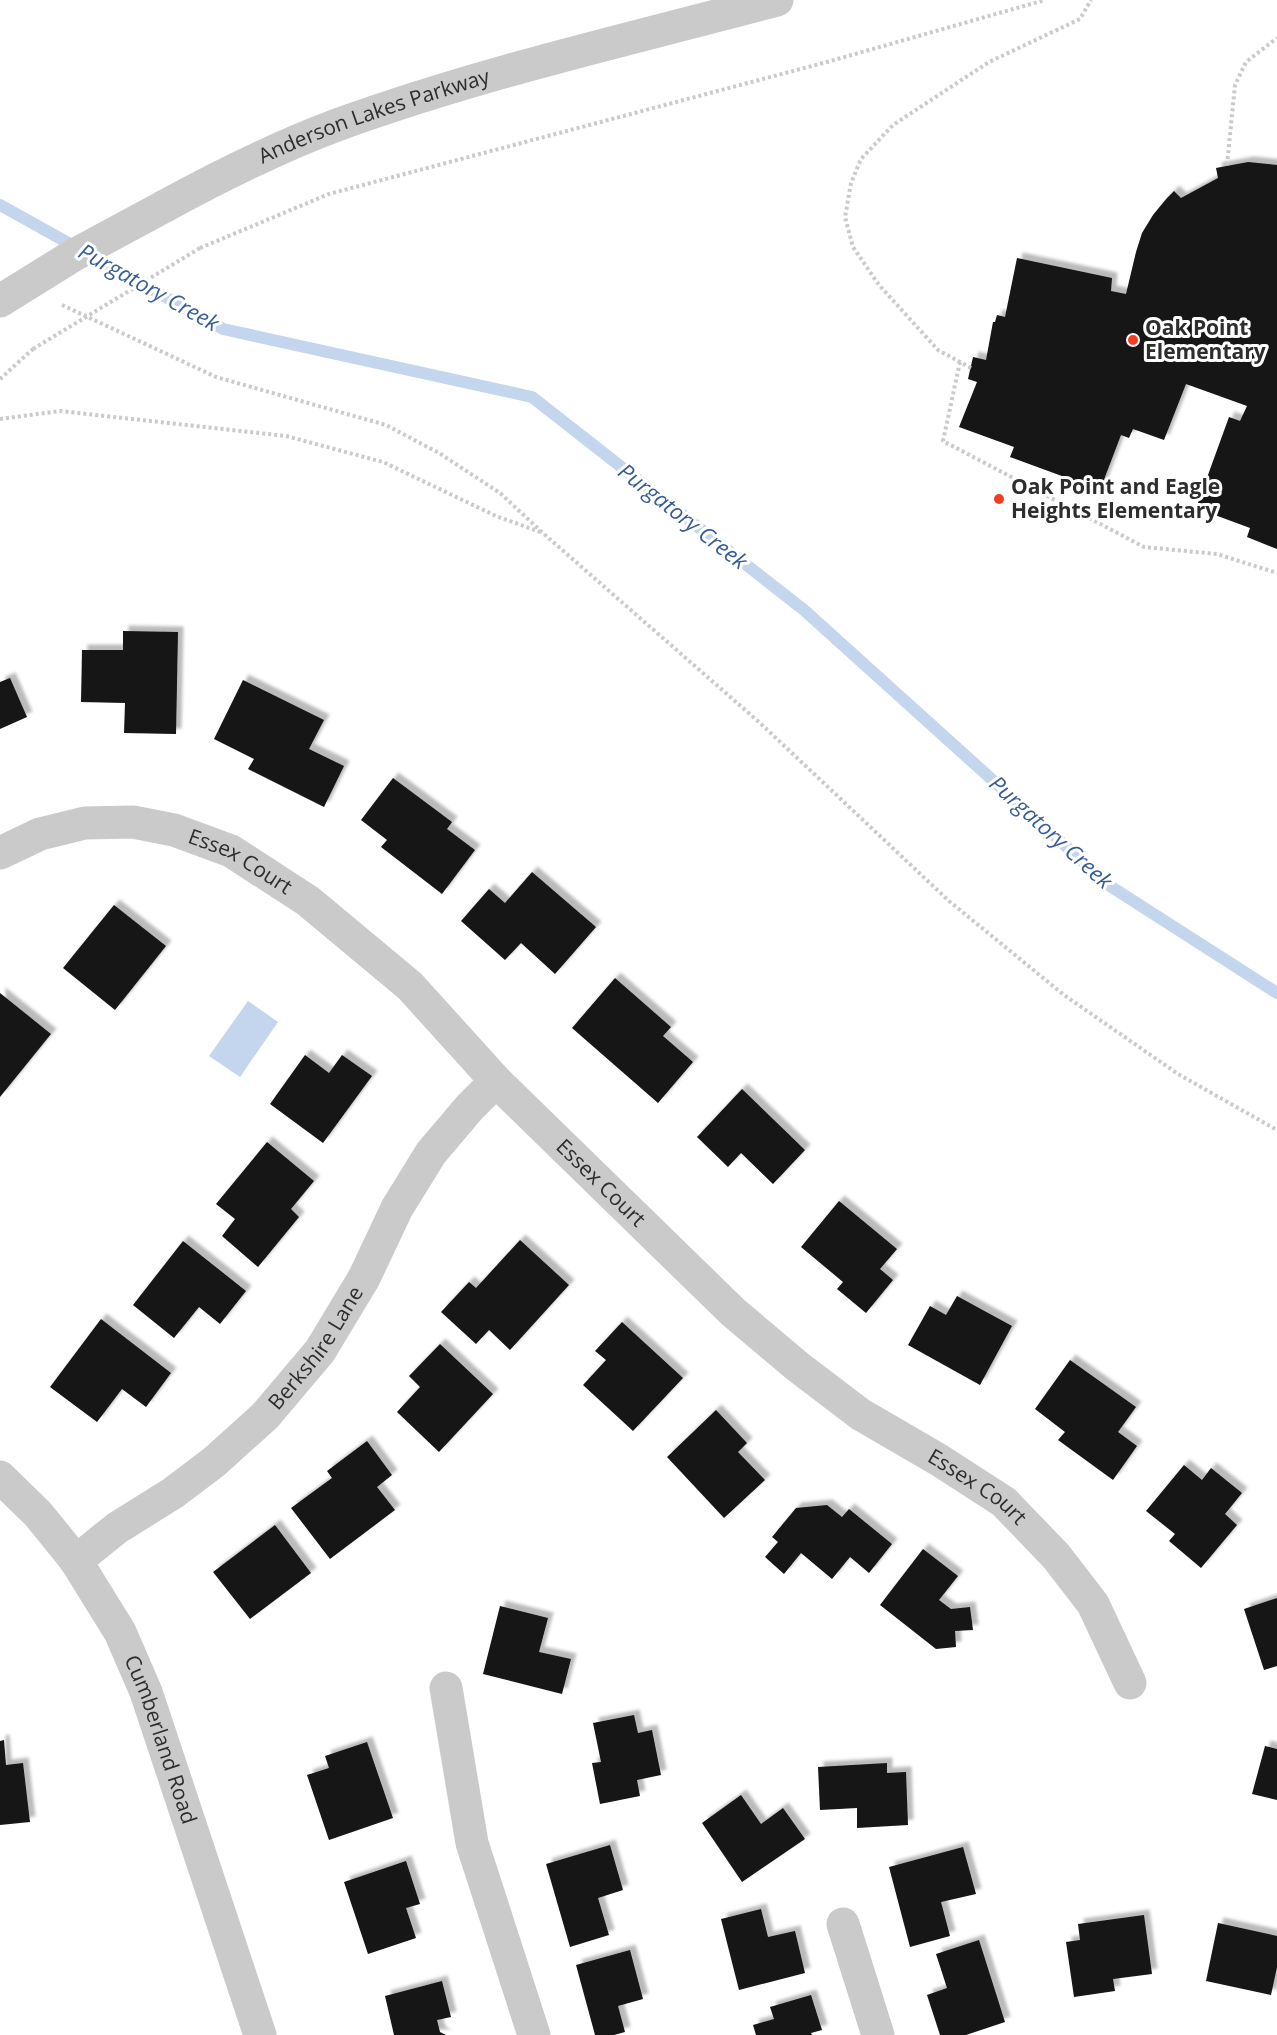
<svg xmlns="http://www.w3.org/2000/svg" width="1277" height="2035" viewBox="0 0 1277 2035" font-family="'Open Sans',sans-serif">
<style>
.water{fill:#c4d5ee}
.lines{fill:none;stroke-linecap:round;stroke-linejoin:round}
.stream{stroke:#c4d5ee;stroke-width:12}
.building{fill:#141414;filter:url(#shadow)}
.path{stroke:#cacaca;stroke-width:4;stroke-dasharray:3 3;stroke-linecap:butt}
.minor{stroke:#cacaca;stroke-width:33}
.path-bridge{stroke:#cacaca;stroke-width:4;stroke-dasharray:3 3;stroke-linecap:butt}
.minor-bridge{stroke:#cacaca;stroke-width:33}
.poi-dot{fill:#f33d21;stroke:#fff;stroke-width:2}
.labels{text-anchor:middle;stroke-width:6;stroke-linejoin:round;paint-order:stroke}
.street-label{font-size:21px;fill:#2d2d2d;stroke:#fff}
.poi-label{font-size:21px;font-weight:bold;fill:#2d2d2d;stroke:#fff;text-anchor:start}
.water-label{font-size:22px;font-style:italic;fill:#355c96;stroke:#fff}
</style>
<defs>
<filter id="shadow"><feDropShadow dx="5.5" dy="-5.5" stdDeviation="1.5" flood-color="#0004"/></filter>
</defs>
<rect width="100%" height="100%" fill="#fff"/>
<!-- water -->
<path class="water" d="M248,1001L278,1022L240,1077L209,1056Z"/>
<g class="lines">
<!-- stream -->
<path class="stream" d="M0,205L223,329L532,397L804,610L1110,886L1277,993"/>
</g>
<!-- building -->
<g class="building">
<path d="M1248,162L1277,165V549L1247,537L1250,528L1196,508L1229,417L1240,421L1247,406L1186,384L1164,440L1133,429L1129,438L1121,435L1100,490L1010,457L1014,447L959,427L977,382L968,379L973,357L986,360L993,322H995L997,315L1005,317L1017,258L1112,278L1111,291L1126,294L1136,252L1142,233L1153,215L1167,198L1174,191L1181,198L1218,178L1216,168Z"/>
<path d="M123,631L178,632L176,734L124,733L125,703L81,702L82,650H123Z"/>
<path d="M10,678L27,717L0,729V682Z"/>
<path d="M243,680L324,720L309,749L344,766L324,807L248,769L254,759L214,739Z"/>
<path d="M393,778L452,822L447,829L475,850L442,894L381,847L387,840L361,820Z"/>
<path d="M532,872L596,927L555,974L521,943L505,960L461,921L489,889L505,903Z"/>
<path d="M114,905L166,946L115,1010L63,968Z"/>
<path d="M615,978L671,1027L663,1036L693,1062L658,1103L572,1028Z"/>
<path d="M0,993L51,1034L0,1097Z"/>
<path d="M305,1055L329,1073L342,1055L372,1076L323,1143L270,1104Z"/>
<path d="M742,1089L805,1150L773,1184L741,1153L728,1167L697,1137Z"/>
<path d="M267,1142L314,1181L291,1209L299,1217L258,1267L222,1236L235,1219L216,1204Z"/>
<path d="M839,1201L897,1249L880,1269L893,1280L866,1313L837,1289L843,1282L801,1247Z"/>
<path d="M520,1240L569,1285L510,1350L489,1330L476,1344L441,1312L469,1282L476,1288Z"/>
<path d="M183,1241L246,1291L220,1324L199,1307L174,1338L133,1305Z"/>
<path d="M957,1296L1012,1326L980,1385L908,1345L930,1306L946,1315Z"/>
<path d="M101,1319L171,1373L146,1407L122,1389L97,1422L50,1387Z"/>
<path d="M622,1322L683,1378L633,1431L583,1385L606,1360L595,1351Z"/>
<path d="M440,1344L493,1394L439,1452L397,1412L420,1387L409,1376Z"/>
<path d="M1070,1360L1136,1407L1118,1432L1137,1446L1113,1480L1058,1440L1065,1432L1035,1409Z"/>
<path d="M716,1410L747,1443L738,1452L765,1480L724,1518L667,1457Z"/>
<path d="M367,1441L392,1475L377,1487L395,1510L330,1559L291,1508L332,1478L327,1471Z"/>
<path d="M1184,1465L1202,1480L1211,1468L1242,1493L1225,1514L1237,1525L1201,1568L1169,1541L1175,1534L1146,1511Z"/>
<path d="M827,1505L842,1517L849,1509L892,1544L869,1573L850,1557L832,1579L801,1553L784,1574L765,1557L778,1542L772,1537L796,1508Z"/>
<path d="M275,1525L311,1573L250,1619L213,1572Z"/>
<path d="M923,1549L958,1576L939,1600L951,1609L970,1607L973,1630L955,1631L956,1647L936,1649L880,1605Z"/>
<path d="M1277,1598V1666L1264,1670L1244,1609Z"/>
<path d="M500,1606L548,1618L539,1652L571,1659L562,1694L483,1674Z"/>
<path d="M634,1715L638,1733L652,1730L661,1775L637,1780L640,1796L600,1804L592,1763L601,1762L593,1723Z"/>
<path d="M4,1740L6,1765L23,1763L30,1822L0,1825V1741Z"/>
<path d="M367,1742L393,1818L329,1840L307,1775L329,1768L325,1756Z"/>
<path d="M1265,1746L1277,1749V1800L1252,1794Z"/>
<path d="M887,1763V1773L906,1772L908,1825L857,1828V1808L820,1810L818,1767Z"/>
<path d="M741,1795L761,1824L783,1808L805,1839L742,1882L702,1823Z"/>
<path d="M610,1845L623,1890L598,1898L609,1935L570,1947L546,1864Z"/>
<path d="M963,1847L976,1894L941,1902L950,1936L910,1947L889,1867Z"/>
<path d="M406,1861L420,1904L406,1908L416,1938L368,1954L344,1882Z"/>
<path d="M761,1909L768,1937L795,1931L805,1973L739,1990L721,1919Z"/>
<path d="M1144,1915L1152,1974L1113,1979L1115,1991L1074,1997L1066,1942L1080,1940L1078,1924Z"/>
<path d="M1218,1923L1277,1936V1967L1271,1995L1206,1981Z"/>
<path d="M979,1940L1005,2022L966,2035H940L927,1995L947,1988L936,1954Z"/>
<path d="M630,1950L643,1999L618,2006L625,2032L614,2035H595L576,1965Z"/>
<path d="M442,1981L451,2017L437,2020L440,2032L446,2035H394L385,1996Z"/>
<path d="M811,1995L822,2030L811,2033L812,2035H756L753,2025L774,2019L770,2007Z"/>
</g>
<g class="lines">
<!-- path -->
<g class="path">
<path d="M1227,165L1235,85L1246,62L1277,38"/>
<path d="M200,248L329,194L827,62L1045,0"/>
<path d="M62,305L216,377L386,425L439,453L500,493L544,534L760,723L949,901L1064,995L1178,1074L1277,1130"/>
<path d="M960,362L943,441L1144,547L1217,554L1277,573"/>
<path d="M971,368L938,350L879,285L853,247L845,217L851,183L861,159L893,125L989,62L1080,19L1091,0"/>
<path d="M0,379L33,349"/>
<path d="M0,419L60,411L286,436L383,462L496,516L543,533"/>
</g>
<!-- minor -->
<g class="minor">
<path id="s1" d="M165,206C220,176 278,147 337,125C480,73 630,39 777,0"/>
<path id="s2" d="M0,853L40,834L85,823L133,822L174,830L231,851L308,901L410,986L496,1081L733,1312L797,1366L860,1414L939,1460L1004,1502L1056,1556L1093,1604L1130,1683"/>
<path id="s3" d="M0,1477L38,1514L76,1561L120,1632L146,1692L260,2035"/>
<path id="s4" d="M76,1561L117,1528L173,1493L214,1462L265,1416L320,1351L364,1278L397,1208L431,1153L470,1107L496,1081"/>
<path d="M446,1688L472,1843L534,2035"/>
<path d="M843,1924L878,2035"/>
</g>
<!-- path-bridge -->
<path class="path-bridge" d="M33,349L200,248"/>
<!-- minor-bridge -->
<path class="minor-bridge" d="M0,301L74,255L165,206"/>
</g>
<!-- markers -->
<g class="poi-dot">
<circle cx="1133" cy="340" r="6"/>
<circle cx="999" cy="499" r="6"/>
</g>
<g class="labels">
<!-- street labels -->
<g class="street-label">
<text dy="7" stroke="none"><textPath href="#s1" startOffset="228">Anderson Lakes Parkway</textPath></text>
<text dy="7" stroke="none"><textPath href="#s2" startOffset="254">Essex Court</textPath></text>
<text dy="7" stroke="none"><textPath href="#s2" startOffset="740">Essex Court</textPath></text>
<text dy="7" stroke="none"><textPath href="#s4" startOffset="324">Berkshire Lane</textPath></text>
<text dy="7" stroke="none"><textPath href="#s2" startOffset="1226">Essex Court</textPath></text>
<text dy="7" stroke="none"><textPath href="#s3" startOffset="312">Cumberland Road</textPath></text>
</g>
<!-- poi labels -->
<g class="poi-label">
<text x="1145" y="335">Oak Point<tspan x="1145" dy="24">Elementary</tspan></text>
<text x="1011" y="494">Oak Point and Eagle<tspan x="1011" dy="24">Heights Elementary</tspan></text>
</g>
<!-- water labels -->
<g class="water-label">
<text transform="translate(149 287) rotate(29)" y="8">Purgatory Creek</text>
<text transform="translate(683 516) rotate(38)" y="8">Purgatory Creek</text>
<text transform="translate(1051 832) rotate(42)" y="8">Purgatory Creek</text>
</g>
</g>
</svg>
